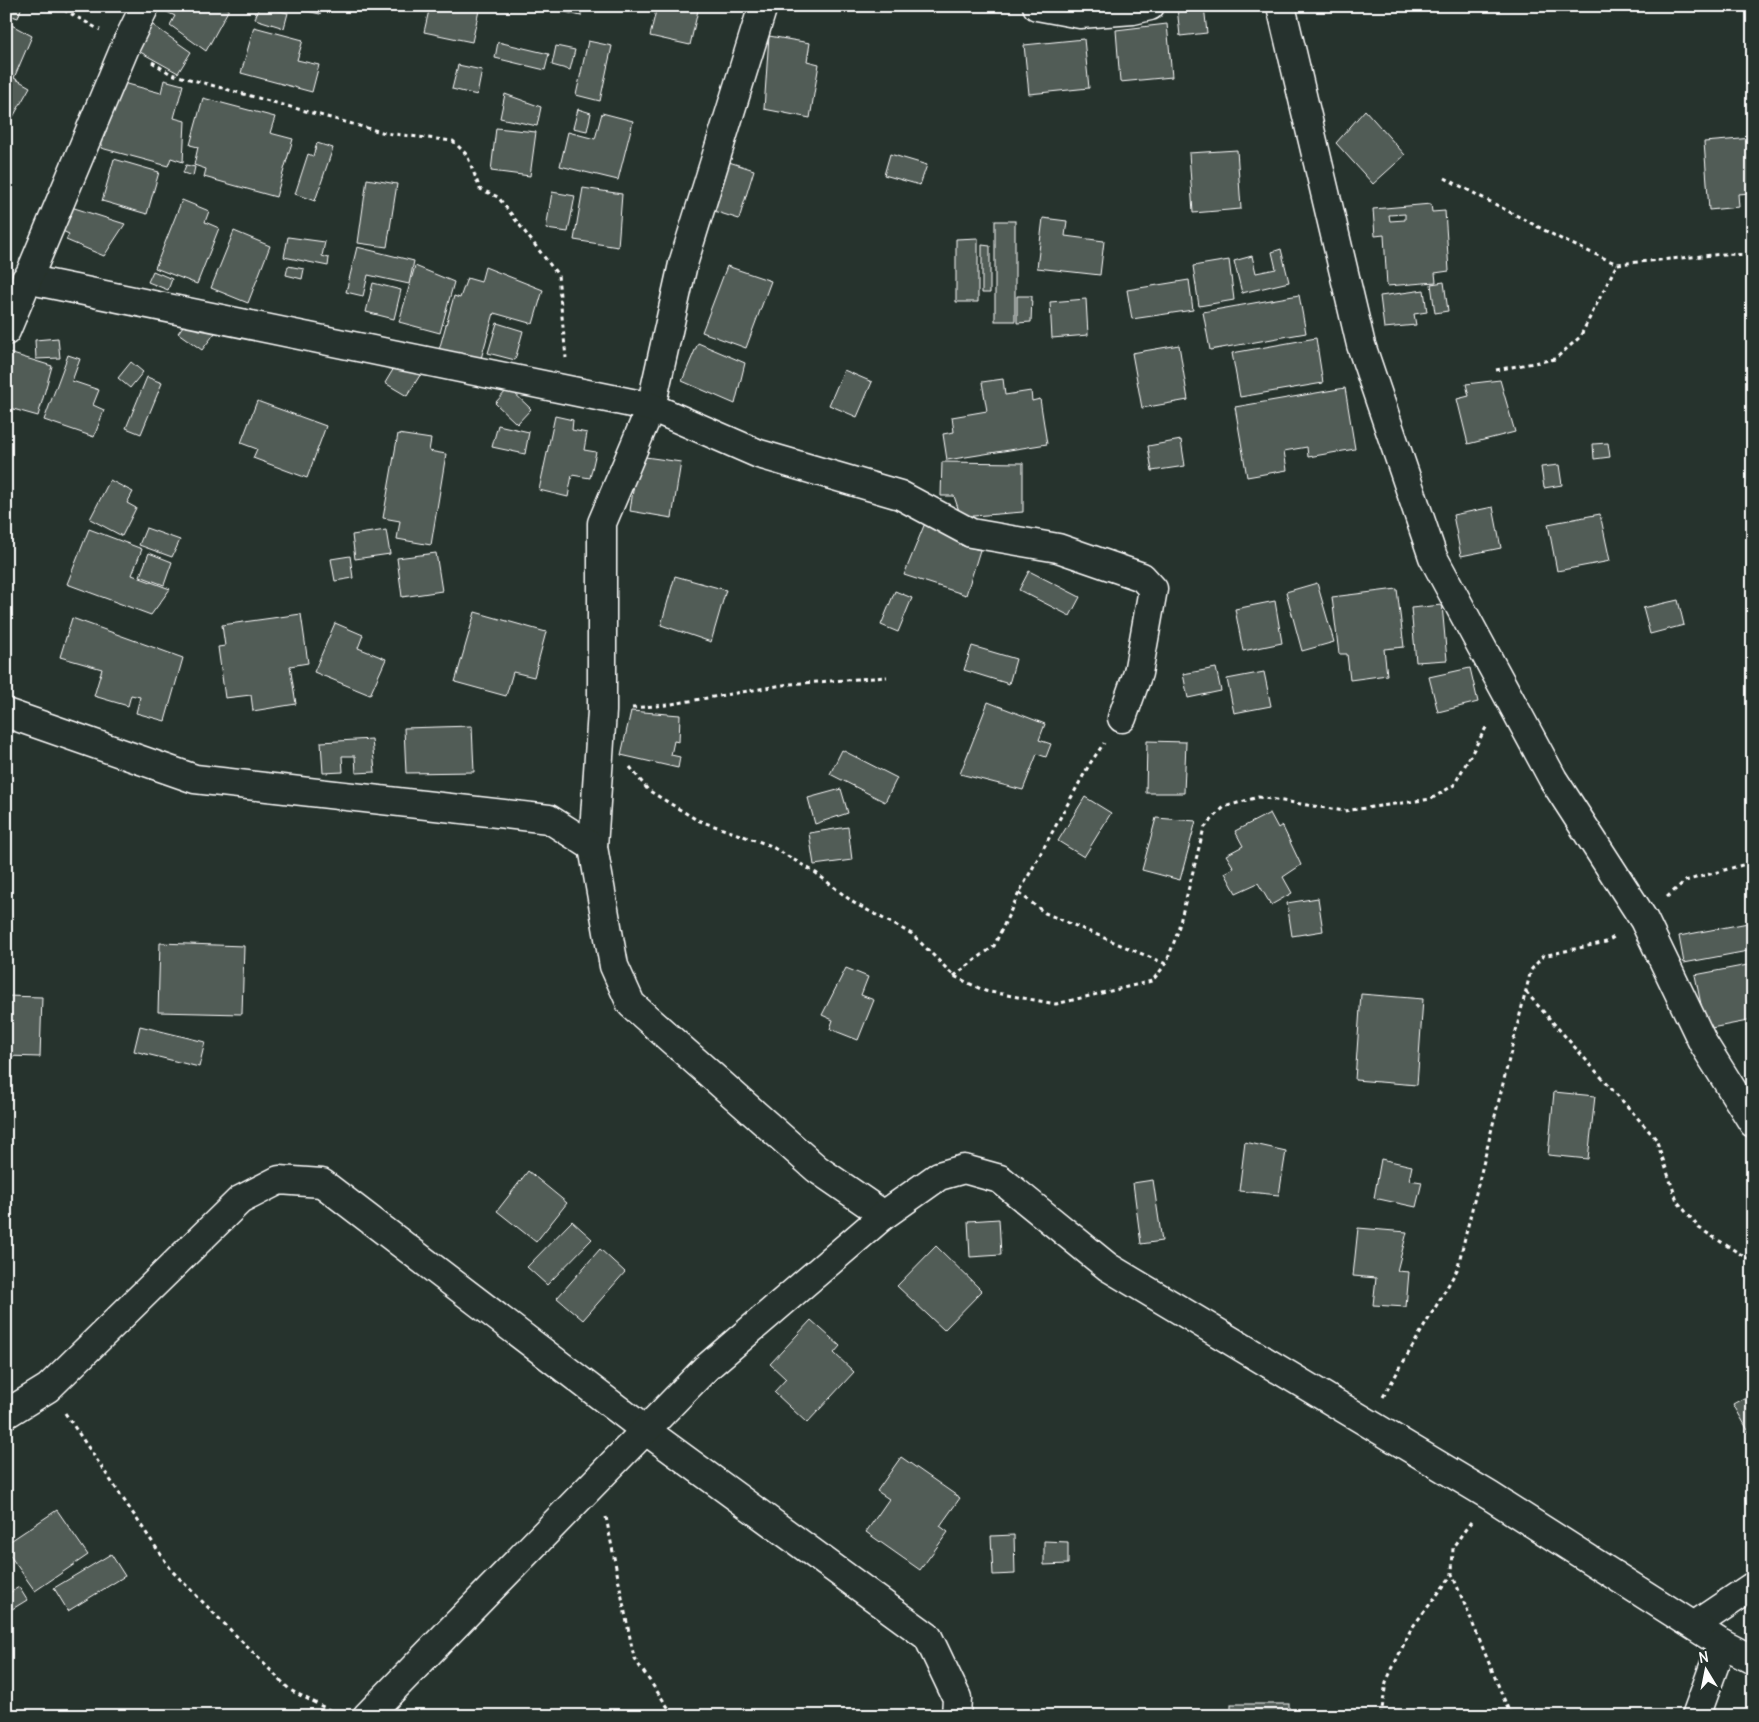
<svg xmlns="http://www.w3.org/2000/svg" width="1759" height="1722" viewBox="0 0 1759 1722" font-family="Delius,sans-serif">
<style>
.building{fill:#515c57;stroke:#fff;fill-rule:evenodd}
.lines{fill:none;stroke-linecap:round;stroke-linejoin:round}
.street-casing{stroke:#fff;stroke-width:31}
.path{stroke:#fff;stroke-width:3;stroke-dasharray:4 4;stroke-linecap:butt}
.street{stroke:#26332d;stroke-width:28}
</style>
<rect width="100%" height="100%" fill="#26332d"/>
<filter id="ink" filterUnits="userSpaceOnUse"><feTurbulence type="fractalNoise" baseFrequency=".02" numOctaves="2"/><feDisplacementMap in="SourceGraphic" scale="10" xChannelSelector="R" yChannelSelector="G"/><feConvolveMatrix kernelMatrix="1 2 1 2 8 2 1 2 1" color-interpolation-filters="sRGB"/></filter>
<g filter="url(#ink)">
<!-- building -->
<g class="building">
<path d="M6,6H22L18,18L6,14Z"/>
<path d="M163,6H222L229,9L206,51L170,25L175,16L161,9Z"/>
<path d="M259,6L288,13L284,28L255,19Z"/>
<path d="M286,6H323L320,14Z"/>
<path d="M430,6H480L472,42L424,32Z"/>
<path d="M567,6H582L581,16L565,12Z"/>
<path d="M657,6H699L690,45L650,36Z"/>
<path d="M1204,6L1207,33L1180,36L1177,7Z"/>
<path d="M147,21L191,52L178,73L133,48Z"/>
<path d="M6,22L32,36L14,78L30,87L13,117L6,114Z"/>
<path d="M1167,24L1172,77L1120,82L1116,30Z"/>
<path d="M254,27L303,40L297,60L319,65L312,92L241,73Z"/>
<path d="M769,36L810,43L807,61L819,64L810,118L764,109Z"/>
<path d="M1084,39L1089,88L1029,94L1024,45Z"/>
<path d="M588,41L612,46L600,101L576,95Z"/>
<path d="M498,42L549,54L545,70L495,58Z"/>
<path d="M556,46L575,50L570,70L552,65Z"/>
<path d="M458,65L482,70L477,95L452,89Z"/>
<path d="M164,80L183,85L174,118L185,121L183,162L171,158L168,166L101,148L120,82L161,93Z"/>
<path d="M505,94L541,107L537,126L500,118Z"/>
<path d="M203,98L275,117L270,133L293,139L276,197L204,177L206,169L194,165L198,147L190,145Z"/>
<path d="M578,109L591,113L587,131L573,128Z"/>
<path d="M1365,110L1405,155L1373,184L1336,143Z"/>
<path d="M602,113L633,121L618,180L560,166L568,132L595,139Z"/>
<path d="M496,128L536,132L530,176L491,171Z"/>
<path d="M1753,138V203L1752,193L1738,194L1739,207L1709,210L1704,142Z"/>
<path d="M317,143L333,148L315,201L295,194L308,154L313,156Z"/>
<path d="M1237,150L1241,209L1193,213L1189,153Z"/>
<path d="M890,154L927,165L920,185L884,175Z"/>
<path d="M114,159L159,172L147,214L102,201Z"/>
<path d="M729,162L754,170L739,219L714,211Z"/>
<path d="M186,165L195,167L193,176L183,173Z"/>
<path d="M367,179L397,184L387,247L358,243Z"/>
<path d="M583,188L622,194L618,247L574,240Z"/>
<path d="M552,192L575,196L568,232L546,229Z"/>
<path d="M182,200L209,211L205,222L219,228L197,284L155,268Z"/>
<path d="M1431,204L1432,212L1445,211L1449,271L1435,273L1436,282L1387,286L1384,235L1375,236L1373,209ZM1405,214V220L1390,221L1389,215Z"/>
<path d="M68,206L125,224L104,256L66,240L69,234L58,229Z"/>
<path d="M1043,218L1067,221L1065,236L1104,241L1100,275L1037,268Z"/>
<rect x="995" y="221" width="20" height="100"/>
<path d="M234,231L270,246L248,303L211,288Z"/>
<path d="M288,237L325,242L322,256L329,258L328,266L284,257Z"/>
<path d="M978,238V302H956V239Z"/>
<path d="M982,245L990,246V293H982Z"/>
<path d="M357,247L414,261L409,284L368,275L363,296L346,292Z"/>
<path d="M1281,249L1289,282L1242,293L1234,261L1252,256L1256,273L1276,269L1272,252Z"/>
<path d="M1229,260L1234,300L1199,306L1193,266Z"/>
<path d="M288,266L304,269L302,279L286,275Z"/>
<path d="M415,266L454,282L440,333L399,322Z"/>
<path d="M727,266L771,281L746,348L702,332Z"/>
<path d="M485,267L543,290L533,324L494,313L480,362L439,350L454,296L460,298L467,278L481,282Z"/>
<path d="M153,271L172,279L168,290L148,282Z"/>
<path d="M1189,280L1193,310L1132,319L1127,290Z"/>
<path d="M1444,282L1448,311L1435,313L1431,284Z"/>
<path d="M373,283L401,290L394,319L366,312Z"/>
<path d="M1424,290L1427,312L1414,314L1416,325L1384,328L1380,296Z"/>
<path d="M1299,295L1306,333L1210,350L1203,312Z"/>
<path d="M1017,296H1032L1031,322L1017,323Z"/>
<path d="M1086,299L1088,335L1052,338L1050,302Z"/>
<path d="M191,315L215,333L202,350L178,333Z"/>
<path d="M497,323L523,331L515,360L488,353Z"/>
<path d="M58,338L60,358L36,359L35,340Z"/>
<path d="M1316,338L1323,383L1240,397L1232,353Z"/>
<path d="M698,343L745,363L735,404L682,381Z"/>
<path d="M1179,345L1188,400L1142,408L1132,353Z"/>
<path d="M6,352L52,366L38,416L6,407Z"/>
<path d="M68,355L80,359L72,381L99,390L93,405L104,410L94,437L44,420Z"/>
<path d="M400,358L422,372L407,396L385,383Z"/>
<path d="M131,362L143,372L130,388L118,378Z"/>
<path d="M844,370L872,382L857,417L829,405Z"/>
<path d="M147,377L162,383L141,434L126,428Z"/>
<path d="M1003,379L1005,395L1031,391L1032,401L1040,399L1047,444L947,460L943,434L954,432L952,417L987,411L982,382Z"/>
<path d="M1500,380L1515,432L1468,444L1457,399L1469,396L1466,384Z"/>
<path d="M509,388L531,409L517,424L495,403Z"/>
<path d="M1345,388L1355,449L1308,457L1307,447L1284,451L1287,470L1247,477L1235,407Z"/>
<path d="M257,401L326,426L307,478L253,458L257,449L241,443Z"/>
<path d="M555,416L573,420L572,430L587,433L584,450L596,452L590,478L572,475L568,497L539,490Z"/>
<path d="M498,425L529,432L525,454L492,447Z"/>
<path d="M398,434L431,439L429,451L446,454L431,545L397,539L400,521L383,518Z"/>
<path d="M1181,440L1185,466L1152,471L1148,446Z"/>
<path d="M1608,443L1610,457L1594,459L1593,444Z"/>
<path d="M638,456L681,462L672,518L630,511Z"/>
<path d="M942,462L1023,463V512L961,517L954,496H941Z"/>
<path d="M1559,465L1562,485L1544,488L1541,467Z"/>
<path d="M110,480L133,492L127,503L136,508L122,536L90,519Z"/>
<path d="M1493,507L1501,548L1461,556L1453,515Z"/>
<path d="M1600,514L1610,561L1557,571L1548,524Z"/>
<path d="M925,523L964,535L961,545L980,550L966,595L904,575Z"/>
<path d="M146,528L180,540L172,557L139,545Z"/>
<path d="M89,529L142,549L132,575L170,589L151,615L67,584Z"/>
<path d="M386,530L390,554L355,559L352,535Z"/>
<path d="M149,553L172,562L164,585L140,576Z"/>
<path d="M436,553L442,591L402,597L397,558Z"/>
<path d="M350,556L353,578L335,581L331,559Z"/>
<path d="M1029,571L1080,597L1070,616L1019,590Z"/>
<path d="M675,576L726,590L711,642L661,625Z"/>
<path d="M1317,583L1334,642L1302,651L1286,592Z"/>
<path d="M1397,589L1404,647L1384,649L1387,675L1350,680L1347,654H1339L1332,597Z"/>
<path d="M895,591L912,598L898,632L881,625Z"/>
<path d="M1678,600L1684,625L1650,634L1643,608Z"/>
<path d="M1275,601L1282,643L1243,651L1235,609Z"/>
<path d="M1442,605L1447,660L1416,662L1411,608Z"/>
<path d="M475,612L546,632L534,677L513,672L506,696L455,682Z"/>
<path d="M301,614L308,663L290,666L296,704L253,711L251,695L225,698L218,647L225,646L222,625Z"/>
<path d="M72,618L183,658L165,721L136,713L140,697L131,695L128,706L94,696L102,669L60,657Z"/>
<path d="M335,623L363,635L358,648L386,659L370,695L314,672Z"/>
<path d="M972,646L1016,659L1009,684L964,670Z"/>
<path d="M1216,668L1221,691L1188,698L1183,674Z"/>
<path d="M1470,668L1478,702L1438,712L1429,677Z"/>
<path d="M1264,672L1271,706L1234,713L1227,679Z"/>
<path d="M988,702L1045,724L1039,740L1051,744L1046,757L1037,754L1023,790L960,774Z"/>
<path d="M631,711L680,715L679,742L674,741L671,755L680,757L678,768L621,755Z"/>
<path d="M472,726L474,772L406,773L404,728Z"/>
<path d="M372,739L375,772L356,773L355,756H342L343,772L323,773L321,742Z"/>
<path d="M1147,741L1186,742L1184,793H1146Z"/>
<path d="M842,750L897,778L885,802L830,774Z"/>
<path d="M841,789L848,813L815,824L808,798Z"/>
<path d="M1085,797L1111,813L1084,857L1058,841Z"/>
<path d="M1270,813L1278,828L1282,825L1301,865L1283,877L1292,893L1271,905L1258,883L1236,893L1225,873L1234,868L1226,855L1243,846L1235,831Z"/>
<path d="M1156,818L1196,821L1180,880L1142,870Z"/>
<path d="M848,827L852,860L814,865L809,833Z"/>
<path d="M1318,898L1323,931L1292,936L1287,903Z"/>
<path d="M1748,923L1753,950L1684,963L1679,936Z"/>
<path d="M160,943L244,946L242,1014L158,1012Z"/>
<path d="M1753,964V1020L1706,1029L1695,975Z"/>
<path d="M846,968L868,977L861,995L874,1000L858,1040L830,1029L833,1020L822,1015Z"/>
<path d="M1361,994L1423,999L1417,1085L1355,1080Z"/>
<path d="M6,996L42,997L40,1057L6,1056Z"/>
<path d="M140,1026L205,1042L199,1067L134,1051Z"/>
<path d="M1554,1092L1595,1096L1588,1159L1548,1155Z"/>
<path d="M1245,1142L1286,1151L1279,1195L1239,1191Z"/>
<path d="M1381,1159L1412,1166L1409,1180L1422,1182L1416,1207L1374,1198Z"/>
<path d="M528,1171L567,1203L536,1242L497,1211Z"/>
<path d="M1153,1180L1162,1241L1141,1244L1133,1183Z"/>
<path d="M999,1219L1001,1255L970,1257L968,1221Z"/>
<path d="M572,1221L592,1239L547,1285L527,1267Z"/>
<path d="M1358,1228L1407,1232L1397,1271L1409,1272L1406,1307L1373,1305L1376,1278L1353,1276Z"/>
<path d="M936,1246L982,1291L944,1330L897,1286Z"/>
<path d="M600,1249L625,1272L583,1320L557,1298Z"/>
<path d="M811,1320L840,1346L834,1353L854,1372L807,1423L774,1392L786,1379L770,1364Z"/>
<path d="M1753,1374V1390L1746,1378Z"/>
<path d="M1753,1393V1439L1733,1404Z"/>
<path d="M901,1457L960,1498L940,1526L948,1532L920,1570L866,1532L889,1499L877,1491Z"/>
<path d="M57,1510L88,1555L35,1591L6,1550V1544Z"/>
<path d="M1014,1535L1015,1574L993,1575L991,1536Z"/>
<path d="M1044,1541L1068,1542V1564L1044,1565Z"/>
<path d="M111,1554L125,1576L68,1611L54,1588Z"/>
<path d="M19,1587L27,1600L9,1611L6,1606V1595Z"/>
<rect x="1231" y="1704" width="58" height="12"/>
</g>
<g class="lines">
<defs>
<g id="street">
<path d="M763,6L683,264L651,407L602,523V711L593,847L614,966L631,1004L817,1169L884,1215"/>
<path d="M1037,6L1080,14L1133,10L1150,6"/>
<path d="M1281,6L1361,345L1433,557L1553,779L1644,920L1703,1043L1753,1123"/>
<path d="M26,279L651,407L759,454L900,495L971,533L1058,548L1142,577L1153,589L1138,673L1122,718"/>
<path d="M6,331L126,45L145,6"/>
<path d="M6,713L195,779L549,819L593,847"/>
<path d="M6,1414L48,1388L240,1200L279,1180L322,1183L645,1430L928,1637L957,1698L956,1716"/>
<path d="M1695,1625L1753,1586"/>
<path d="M367,1716L706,1368L884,1215L939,1176L964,1169L1000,1179L1108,1267L1490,1496L1722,1644L1753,1660"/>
<path d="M1696,1716L1722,1644"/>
</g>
</defs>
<!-- street casing -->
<use href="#street" class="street-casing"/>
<!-- path -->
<g class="path">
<path d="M57,6L100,30"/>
<path d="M152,62L171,74L385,133L453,141L467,155L480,189L498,197L558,275L566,358"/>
<path d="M1445,178L1565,241L1617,264"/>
<path d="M1496,370L1555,359L1580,337L1617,264L1723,254L1753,255"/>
<path d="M632,708L666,705L789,684L887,677"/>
<path d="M630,767L648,790L697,820L769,845L816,873L854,903L912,934L954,976L985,991L1056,1004L1152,981L1166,964L1177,934L1204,828L1224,807L1258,797L1344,811L1431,799L1454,785L1488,724"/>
<path d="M1019,893L1045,913L1166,964"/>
<path d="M1667,897L1685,881L1753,862"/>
<path d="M954,976L994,946L1019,893L1089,765L1104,743"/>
<path d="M1526,992L1656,1139L1677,1201L1699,1228L1753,1262"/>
<path d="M1383,1397L1457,1270L1531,970L1543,956L1606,942L1617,935"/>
<path d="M65,1413L172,1571L290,1690L337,1714"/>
<path d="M606,1517L634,1658L674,1716"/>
<path d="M1471,1522L1453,1547L1452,1574L1511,1716"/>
<path d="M1381,1716L1386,1682L1411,1629L1452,1575"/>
</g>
<!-- street -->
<use href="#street" class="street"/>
</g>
</g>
<!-- margin -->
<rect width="1759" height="1722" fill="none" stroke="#26332d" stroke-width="25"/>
<rect x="12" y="12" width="1734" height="1697" fill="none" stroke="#fff" stroke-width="2" filter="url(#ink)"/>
<!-- north arrow -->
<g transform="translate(1706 1670) rotate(350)" stroke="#26332d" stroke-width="4" paint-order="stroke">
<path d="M0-4L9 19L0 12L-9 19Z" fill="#ffffff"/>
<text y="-8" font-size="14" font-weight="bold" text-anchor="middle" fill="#ffffff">N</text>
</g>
</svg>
